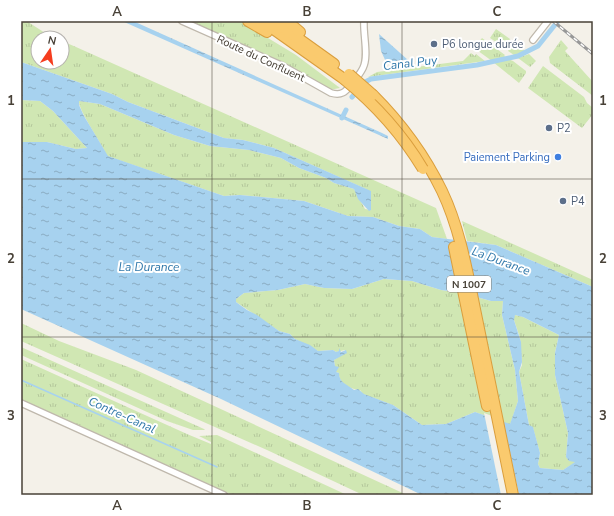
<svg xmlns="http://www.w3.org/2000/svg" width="614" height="516" viewBox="0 0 614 516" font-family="'Nunito Sans',sans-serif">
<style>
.grass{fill:url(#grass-tufts)}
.water{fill:url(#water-ripples);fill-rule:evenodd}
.pier{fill:#f4f1e9}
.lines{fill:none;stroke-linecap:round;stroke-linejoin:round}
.stream{stroke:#a7d2ef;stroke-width:1.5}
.canal{stroke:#a7d2ef;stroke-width:5}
.street-casing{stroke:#bfb8ac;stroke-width:8}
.highway-casing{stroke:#da9e3d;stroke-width:12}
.street{stroke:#fff;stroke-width:5.5}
.highway{stroke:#faca6e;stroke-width:10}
.rail-casing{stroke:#989898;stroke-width:3}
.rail{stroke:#fff;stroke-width:1.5;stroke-dasharray:4.5;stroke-linecap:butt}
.highway-bridge-casing{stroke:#da9e3d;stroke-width:12;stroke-linecap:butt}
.highway-bridge{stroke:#faca6e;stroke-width:10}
.grid{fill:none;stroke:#484137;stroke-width:1;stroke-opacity:0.55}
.service-dot{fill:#5c6f8a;stroke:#fff;stroke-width:1.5}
.shop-dot{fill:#3f7fe0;stroke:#fff;stroke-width:1.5}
.labels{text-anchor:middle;stroke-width:4;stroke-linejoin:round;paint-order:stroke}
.shield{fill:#fff;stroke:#7f7a73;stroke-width:1}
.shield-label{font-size:10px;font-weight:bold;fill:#484137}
.service-label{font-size:11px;fill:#4e5e75;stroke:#fff;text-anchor:start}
.street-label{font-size:11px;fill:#484137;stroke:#fff}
.shop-label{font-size:11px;fill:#366cbe;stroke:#fff;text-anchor:end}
.water-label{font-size:12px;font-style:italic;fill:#3078aa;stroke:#fff}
.neatline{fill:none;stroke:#484137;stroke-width:1.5}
.grid-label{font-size:13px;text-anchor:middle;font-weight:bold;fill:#484137}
</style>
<defs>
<pattern id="grass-tufts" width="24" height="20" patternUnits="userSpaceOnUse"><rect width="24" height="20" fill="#d0e7b3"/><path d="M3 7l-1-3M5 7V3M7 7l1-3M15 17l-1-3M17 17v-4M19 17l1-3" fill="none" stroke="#b4c79b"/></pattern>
<pattern id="water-ripples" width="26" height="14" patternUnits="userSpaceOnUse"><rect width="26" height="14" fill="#a7d2ef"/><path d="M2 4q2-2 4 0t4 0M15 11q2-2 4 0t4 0" fill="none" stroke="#8aacc2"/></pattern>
</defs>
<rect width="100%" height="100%" fill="#f4f1e9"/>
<!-- grass -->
<g class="grass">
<path d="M21,21L28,22L53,38H38V62H62V41L76,47L436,208L447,239L432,237L420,229L399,226L373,217L348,216L304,201L240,195L224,196L107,156C102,144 78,110 79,101L100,104L174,135L210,146L249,150L281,158L299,168L326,178L334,183L354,189L365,209L371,210L366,189L274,148L243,140L224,138L128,102L112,94L21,62Z"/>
<path d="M190,21H240L296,55L340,88L329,90L285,64Z"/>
<path d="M496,29L510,39L505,48L490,38Z"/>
<path d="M482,38L505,55L504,56L507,58L492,61L474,48Z"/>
<path d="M561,40L568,48L565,51L593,82V96L550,63L549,57Z"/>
<path d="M514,42L526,52L514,55L508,51Z"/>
<path d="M471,53L475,56L476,54L485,61L368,77L377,72L463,61Z"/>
<path d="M529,54L536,61L530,67L518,58Z"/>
<path d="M508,59L513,61L526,71V73L519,83L493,62Z"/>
<path d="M543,66L584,97L587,103L593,108V114L582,128L528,88Z"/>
<path d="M21,100L40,101L53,111L87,148L76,149L47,142H21Z"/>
<path d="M462,221L593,280V287L496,245L467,241Z"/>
<path d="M384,279L412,281L441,290L462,293L491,301L499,300L503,301L502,315L515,370L518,401L510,425L475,412L446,424L422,425L393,405L363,394L360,390C352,390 338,383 339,373L336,372L334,360L346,352L345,350L336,352L333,350L318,351L295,339L290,334L279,331L236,302V299L244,293L278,290L305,284L324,288L352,289Z"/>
<path d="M515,315L523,317L559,335L555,353V375L568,433L566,457L576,462L563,470L540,468L538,464L540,453L533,428L529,425L519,372L522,365L520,338L513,317Z"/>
<path d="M21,323L59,341L136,370L407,495H363L267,450L21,341Z"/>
<path d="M21,347L204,429L205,430H193L167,421L21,355Z"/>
<path d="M21,359L187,434L211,444V442L199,436L217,435L347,495H234L217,489L21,400Z"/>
</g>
<!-- water -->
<g class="water">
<path d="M122,21H133L382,133L388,136V139Z"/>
<path d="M379,34L408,60L386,62L381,51Z"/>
<path d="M21,62L112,94L128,102L224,138L243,140L274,148L371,191V210L369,211L358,199L354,189L334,183L326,178L299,168L281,158L249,150L210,146L174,135L100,104L79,101V105L84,116L108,156L224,196L240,195L304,201L348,216L373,217L399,226L420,229L432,237L496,245L593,287V495H501L498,493V495H422L221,399L21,309V142H47L76,149L87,148L53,111L40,101L21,100ZM384,279L412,281L441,290L462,293L491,301H503L502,315L515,370L518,401L510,424L475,412L446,424L422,425L393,405L364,394L358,389L354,390C347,384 339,383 339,373L336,372L339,367L335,366L334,360L347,353L346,350L341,352L339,348V351L336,352L333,350L318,351L310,345L295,339L290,334L279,331L257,315L247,310L236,302V299L244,293L278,290L305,284L324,288L352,289ZM515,315L523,317L559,335L555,353V375L568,433L566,457L569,461L575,462L563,470L540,468L538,464L540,453L533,427L529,425L519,372L522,362L521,342L514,320Z"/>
</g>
<!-- pier -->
<path class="pier" d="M484,413L503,420L519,495H501Z"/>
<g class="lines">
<!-- stream -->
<path class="stream" d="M21,380L217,467"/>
<!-- canal -->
<g class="canal">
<path d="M352,97L365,82L371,79L477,65L518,56L538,46L558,21"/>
<path d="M342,118L346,110"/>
</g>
<defs>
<g id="street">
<path d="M182,21L283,66L331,93C342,96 345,92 352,84C356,79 360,74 363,68C369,56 363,35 364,21"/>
<path d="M533,40L548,21"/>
<path d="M21,403L224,495"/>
</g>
<g id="highway">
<path d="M248,21L267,32"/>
<path d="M262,21L344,79"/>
<path d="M274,21L334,64"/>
<path d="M287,21L300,32"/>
<path d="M373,95C401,123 424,154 442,191C461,231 468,276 477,319C489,378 501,436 513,495"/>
<path d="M454,247L487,406"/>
</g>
</defs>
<!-- street casing -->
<use href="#street" class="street-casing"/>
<!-- highway casing -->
<use href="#highway" class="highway-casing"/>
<!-- street -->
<use href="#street" class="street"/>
<!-- highway -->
<use href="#highway" class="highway"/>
<defs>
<path id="rail" d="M553,21L593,54"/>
</defs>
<!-- rail casing -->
<use href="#rail" class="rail-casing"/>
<!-- rail -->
<use href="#rail" class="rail"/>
<defs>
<g id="highway-bridge">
<path d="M349,74L373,95"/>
<path d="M344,79C376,105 402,134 423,169"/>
</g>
</defs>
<!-- highway-bridge casing -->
<use href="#highway-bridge" class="highway-bridge-casing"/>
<!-- highway-bridge -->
<use href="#highway-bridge" class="highway-bridge"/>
</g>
<!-- grid -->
<path class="grid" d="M212,21V495M402,21V495M21,179H593M21,337H593"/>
<!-- markers -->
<g class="service-dot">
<circle cx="434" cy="44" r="4"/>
<circle cx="549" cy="128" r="4"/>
<circle cx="563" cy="201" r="4"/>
</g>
<circle class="shop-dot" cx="558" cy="157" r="4"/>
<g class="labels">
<!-- shield labels -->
<rect class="shield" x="447" y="276" width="44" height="16" rx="3"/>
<g class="shield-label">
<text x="469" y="288">N 1007</text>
</g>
<!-- service labels -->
<g class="service-label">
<text x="442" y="48">P6 longue durée</text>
<text x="557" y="132">P2</text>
<text x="571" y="205">P4</text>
</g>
<!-- street labels -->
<g class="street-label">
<text transform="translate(261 58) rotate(25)" y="4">Route du Confluent</text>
</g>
<!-- shop labels -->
<g class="shop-label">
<text x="550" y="161">Paiement Parking</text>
</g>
<!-- water labels -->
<g class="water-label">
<text transform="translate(410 63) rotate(-7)" y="4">Canal Puy</text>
<text transform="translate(501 261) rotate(20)" y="4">La Durance</text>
<text x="149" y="271">La Durance</text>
<text transform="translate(122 415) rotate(24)" y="4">Contre-Canal</text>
</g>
</g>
<!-- border -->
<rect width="614" height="516" fill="none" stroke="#ffffff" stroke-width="44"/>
<!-- north arrow -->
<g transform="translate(50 50) rotate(13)"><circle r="19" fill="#ffffff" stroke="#b6b3af"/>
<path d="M0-3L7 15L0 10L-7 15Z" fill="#f53d1f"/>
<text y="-6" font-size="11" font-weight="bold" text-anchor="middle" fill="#484137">N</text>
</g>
<rect x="22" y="22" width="570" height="472" class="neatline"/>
<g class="grid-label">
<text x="117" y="16">A</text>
<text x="307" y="16">B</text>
<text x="497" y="16">C</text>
<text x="11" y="105">1</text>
<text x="603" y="105">1</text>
<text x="11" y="263">2</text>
<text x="603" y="263">2</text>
<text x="11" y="420">3</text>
<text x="603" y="420">3</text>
<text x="117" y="510">A</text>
<text x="307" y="510">B</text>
<text x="497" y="510">C</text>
</g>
</svg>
